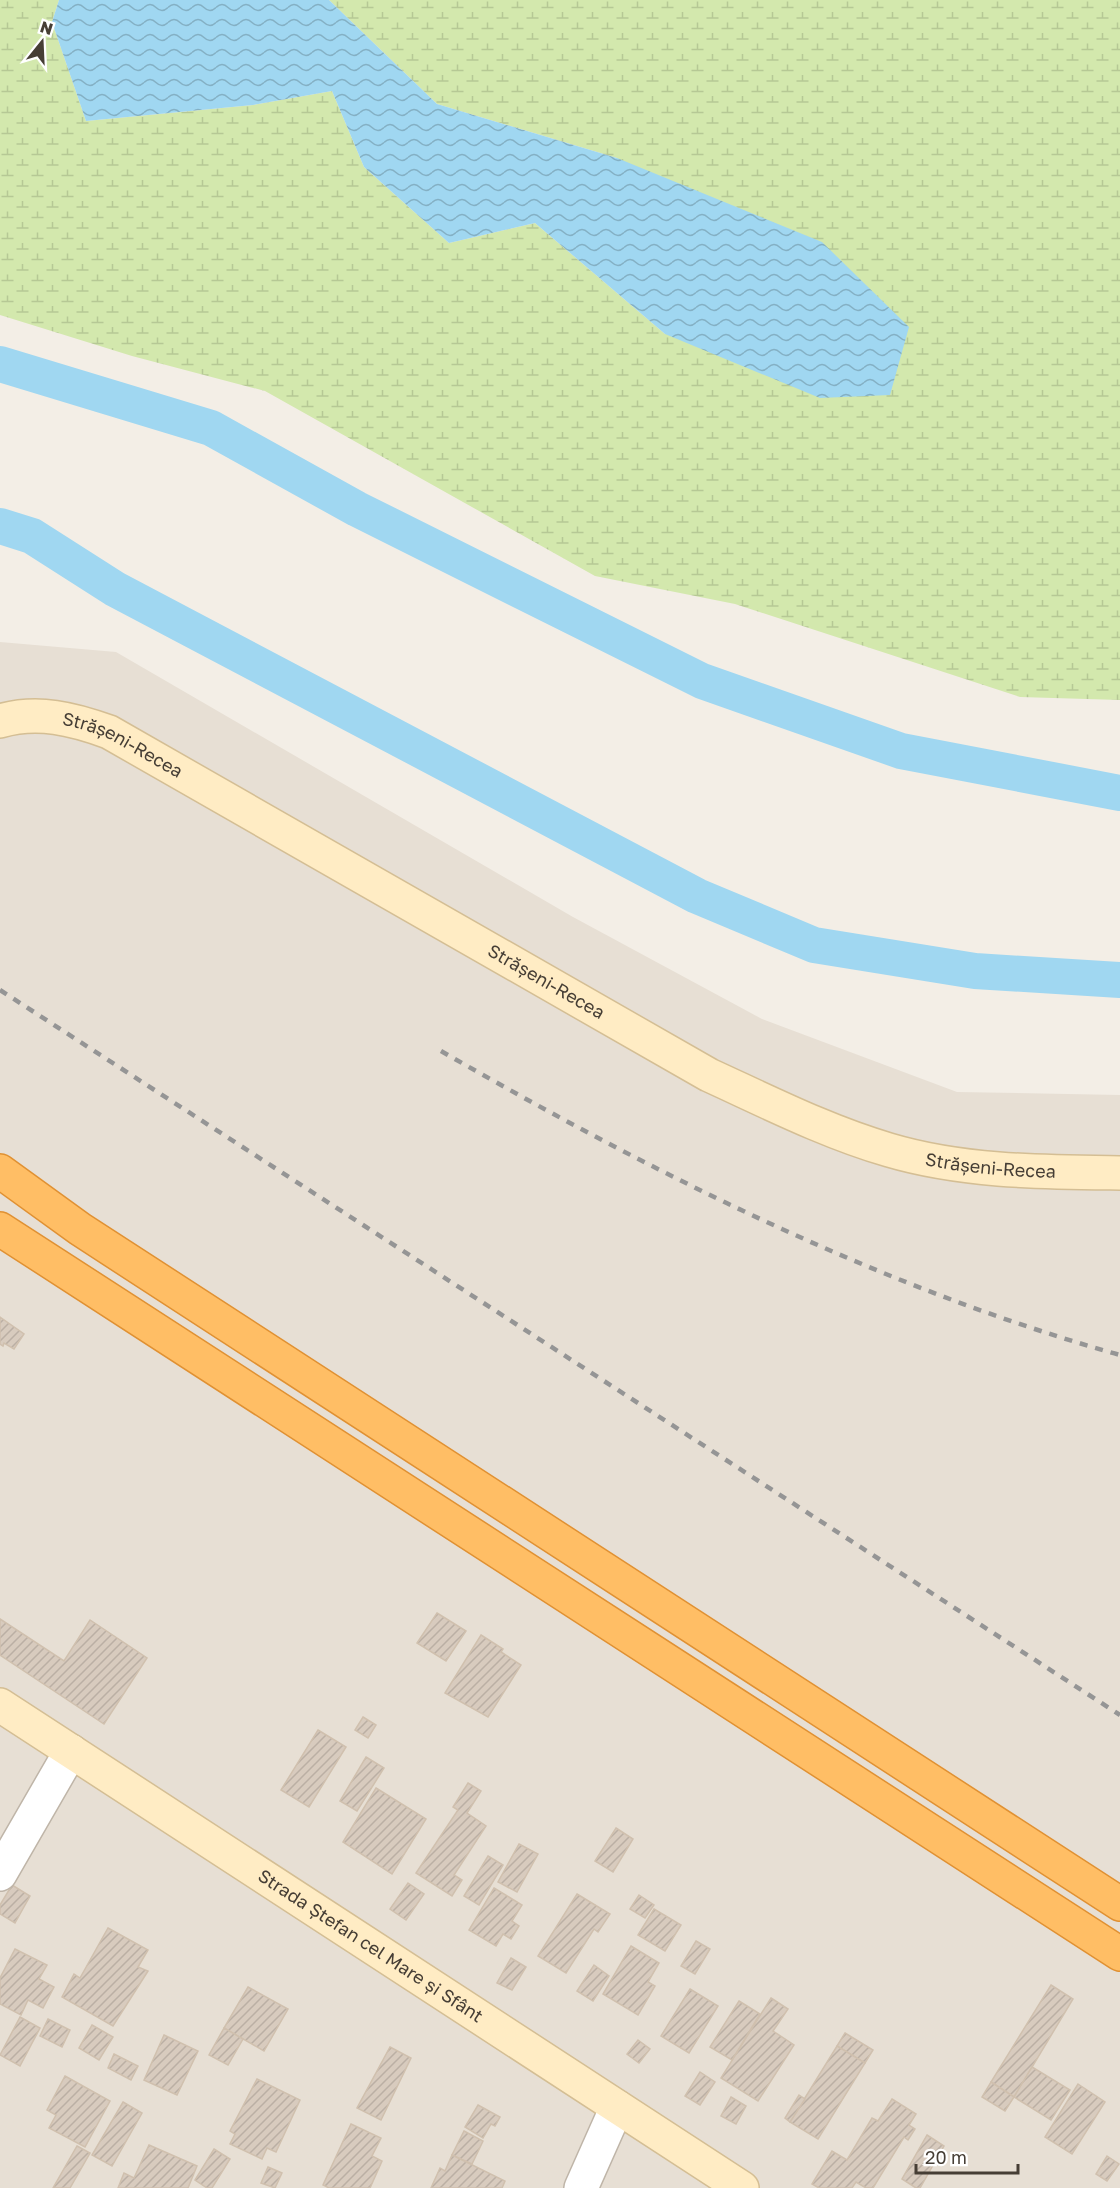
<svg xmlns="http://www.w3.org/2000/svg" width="1120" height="2188" viewBox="0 0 1120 2188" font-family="'Golos Text',sans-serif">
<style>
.residential{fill:#e7dfd4}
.wetland{fill:url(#wetland-marsh)}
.water{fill:url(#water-waves)}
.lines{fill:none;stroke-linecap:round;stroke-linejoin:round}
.canal{stroke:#a0d7f1;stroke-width:36}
.building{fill:url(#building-hatch);stroke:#d0c0ae;stroke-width:1.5}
.street-casing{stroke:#bfb5a8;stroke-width:36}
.secondary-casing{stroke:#d4be94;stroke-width:36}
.highway-casing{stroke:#e09133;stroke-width:36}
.street{stroke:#fff;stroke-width:33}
.secondary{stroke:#ffecc4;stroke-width:33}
.highway{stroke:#ffbe65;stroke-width:33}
.rail{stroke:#959595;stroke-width:4.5;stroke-dasharray:8 8;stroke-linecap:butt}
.labels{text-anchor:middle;stroke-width:4.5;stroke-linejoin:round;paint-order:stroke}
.street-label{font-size:18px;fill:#463e35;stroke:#fff}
</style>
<defs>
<pattern id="wetland-marsh" width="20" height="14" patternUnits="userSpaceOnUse" patternTransform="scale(1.5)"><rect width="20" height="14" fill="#d3e8ad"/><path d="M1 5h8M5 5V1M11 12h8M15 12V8" fill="none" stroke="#b6c895"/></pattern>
<pattern id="water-waves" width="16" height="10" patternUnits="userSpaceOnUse" patternTransform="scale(1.5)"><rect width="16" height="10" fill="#a0d7f1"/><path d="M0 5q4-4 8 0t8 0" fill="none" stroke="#84b0c4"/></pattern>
<pattern id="building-hatch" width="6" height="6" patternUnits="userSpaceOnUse" patternTransform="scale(1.5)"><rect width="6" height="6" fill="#d8cbbe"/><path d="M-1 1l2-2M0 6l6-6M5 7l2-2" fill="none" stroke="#bbafa4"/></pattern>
</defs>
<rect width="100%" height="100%" fill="#f3eee6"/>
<!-- residential -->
<path class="residential" d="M0,642L116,652L573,917L762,1019L957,1092L1120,1095V2188H0Z"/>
<!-- wetland -->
<path class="wetland" d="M0,0H59L52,22L86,121L253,105L332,91L364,167L449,243L535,223L665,334L617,158L437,104L329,0H1120V700L1020,697L735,604L595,576L265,391L132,356L0,315Z"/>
<!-- water -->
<path class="water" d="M59,0H329L437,104L617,158L822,242L909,327L890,395L820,398L665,334L535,223L449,243L364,167L332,91L253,105L86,121L52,22Z"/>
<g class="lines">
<!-- canal -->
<g class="canal">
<path d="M0,364L211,428L357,509L702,681L901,751L1120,793"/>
<path d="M0,526L32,536L115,589L697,896L814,945L975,971L1120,980"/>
</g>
</g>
<!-- building -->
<g class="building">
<path d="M0,1317L24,1334L14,1349L4,1343L3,1346L0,1344Z"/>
<path d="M437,1613L466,1631L446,1661L417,1643Z"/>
<path d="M0,1619L64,1661L90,1620L147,1658L104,1724L0,1655Z"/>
<path d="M481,1635L503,1649L501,1652L521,1665L488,1717L445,1693Z"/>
<path d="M363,1717L376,1725L368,1738L355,1730Z"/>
<path d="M318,1730L346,1747L309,1807L281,1790Z"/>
<path d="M366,1757L384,1768L357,1811L340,1801Z"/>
<path d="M468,1783L481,1791L467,1813L486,1826L454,1875L462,1880L452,1896L416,1873L458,1810L453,1807Z"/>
<path d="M376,1788L426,1819L392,1874L343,1842Z"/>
<path d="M616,1828L633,1839L613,1872L595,1861Z"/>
<path d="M519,1844L538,1854L517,1892L498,1882Z"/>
<path d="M488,1856L503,1865L479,1905L464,1896Z"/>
<path d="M408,1883L424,1894L406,1920L390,1909Z"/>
<path d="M12,1885L30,1896L15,1923L0,1914V1905Z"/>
<path d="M494,1888L522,1905L512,1921L519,1926L511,1939L503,1934L496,1946L469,1930Z"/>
<path d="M577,1894L610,1914L598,1932L594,1929L566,1973L538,1956Z"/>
<path d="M639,1895L654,1905L645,1918L630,1909Z"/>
<path d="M654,1909L681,1925L665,1951L638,1935Z"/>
<path d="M108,1928L148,1950L138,1967L148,1971L113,2026L62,1997L74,1974L80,1978Z"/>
<path d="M696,1941L710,1949L695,1974L681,1966Z"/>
<path d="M631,1946L659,1963L648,1982L655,1986L638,2015L603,1994Z"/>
<path d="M15,1949L47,1965L39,1979L54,1987L43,2008L28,2000L21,2015L0,2004V1978Z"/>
<path d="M511,1958L526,1967L512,1990L497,1983Z"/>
<path d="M594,1965L609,1976L593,2001L577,1991Z"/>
<path d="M1051,1985L1073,1999L1014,2097L991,2082Z"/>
<path d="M248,1987L288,2009L264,2051L224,2028Z"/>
<path d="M690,1989L718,2006L689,2053L661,2036Z"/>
<path d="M771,1998L788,2009L773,2031L794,2045L758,2101L721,2078Z"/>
<path d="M739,2001L760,2014L732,2060L710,2047Z"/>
<path d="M20,2017L40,2028L20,2066L0,2055Z"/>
<path d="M48,2019L70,2030L62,2047L40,2036Z"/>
<path d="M92,2025L113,2037L99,2060L79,2048Z"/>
<path d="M224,2028L243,2039L228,2065L209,2055Z"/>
<path d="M845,2033L873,2050L865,2063L837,2046Z"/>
<path d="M164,2035L198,2051L177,2095L144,2080Z"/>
<path d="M638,2040L650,2049L639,2063L627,2054Z"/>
<path d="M837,2046L865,2063L818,2139L790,2122Z"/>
<path d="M390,2047L411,2058L381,2120L357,2108Z"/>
<path d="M114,2054L138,2066L131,2080L108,2068Z"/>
<path d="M1032,2067L1070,2090L1051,2120L1014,2097Z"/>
<path d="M700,2072L715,2082L700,2105L685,2096Z"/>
<path d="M65,2076L110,2101L85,2147L49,2128L56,2115L47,2110Z"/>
<path d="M257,2079L300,2100L276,2152L267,2148L262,2159L230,2144L235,2134L230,2131Z"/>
<path d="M991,2082L1014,2097L1005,2111L982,2097Z"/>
<path d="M1078,2084L1105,2102L1072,2154L1045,2137Z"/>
<path d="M799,2095L805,2099L790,2122L785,2118Z"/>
<path d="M731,2097L746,2106L736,2124L721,2116Z"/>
<path d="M892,2099L916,2114L909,2125L915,2129L908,2140L904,2137L873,2188H866L856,2182L852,2188H819L812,2184L832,2151L847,2160L872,2118L878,2121Z"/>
<path d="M123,2102L142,2113L112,2166L92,2155Z"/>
<path d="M478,2105L500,2117L495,2126L491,2124L483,2138L465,2127Z"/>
<path d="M351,2124L381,2138L372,2156L382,2161L370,2188H329L323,2185Z"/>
<path d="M464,2131L483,2141L472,2164L452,2155Z"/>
<path d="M927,2135L944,2146L920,2188H916L902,2179Z"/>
<path d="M149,2145L197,2166L188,2188H118L124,2173L134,2178Z"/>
<path d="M77,2146L90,2153L70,2188H53Z"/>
<path d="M214,2149L230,2159L212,2188H207L195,2180Z"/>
<path d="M452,2155L505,2181L502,2188H431L440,2168L445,2171Z"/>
<path d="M1107,2156L1119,2164L1107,2181L1096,2174Z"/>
<path d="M268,2167L282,2173L275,2188L261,2183Z"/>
</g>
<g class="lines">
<defs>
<g id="street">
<path d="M0,1874L71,1751"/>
<path d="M581,2188L617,2107"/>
</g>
<g id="secondary">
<path id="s1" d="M0,721C38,710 73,719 109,732L709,1075C768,1102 827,1132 889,1150C963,1172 1044,1172 1120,1173"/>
<path id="s2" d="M0,1705L742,2188"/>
</g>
<g id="highway">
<path d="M0,1171L80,1229L1120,1904"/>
<path d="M0,1229L1120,1954"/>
</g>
</defs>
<!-- street casing -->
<use href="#street" class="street-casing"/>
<!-- secondary casing -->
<use href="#secondary" class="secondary-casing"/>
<!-- highway casing -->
<use href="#highway" class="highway-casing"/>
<!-- street -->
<use href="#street" class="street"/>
<!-- secondary -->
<use href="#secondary" class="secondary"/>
<!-- highway -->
<use href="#highway" class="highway"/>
<!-- rail -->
<g class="rail">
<path d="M0,990L1120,1715"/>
<path d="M441,1051C655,1174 881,1288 1120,1355"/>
</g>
</g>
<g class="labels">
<!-- street labels -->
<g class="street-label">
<text dy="6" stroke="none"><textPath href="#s1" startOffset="129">Strășeni-Recea</textPath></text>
<text dy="6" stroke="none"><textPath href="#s1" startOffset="615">Strășeni-Recea</textPath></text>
<text dy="6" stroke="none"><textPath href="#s1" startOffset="1101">Strășeni-Recea</textPath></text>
<text dy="6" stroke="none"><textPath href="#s2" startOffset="442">Strada Ștefan cel Mare și Sfânt</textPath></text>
</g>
</g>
<!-- north arrow -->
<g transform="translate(42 42) rotate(18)" stroke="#ffffff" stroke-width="4.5" paint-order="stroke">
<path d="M0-4.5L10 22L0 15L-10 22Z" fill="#463e35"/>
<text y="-9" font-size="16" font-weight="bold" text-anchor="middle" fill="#463e35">N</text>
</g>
<!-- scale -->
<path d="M916 2164v9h102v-9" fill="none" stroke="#463e35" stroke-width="3"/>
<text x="925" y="2164" font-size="18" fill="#463e35" stroke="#ffffff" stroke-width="4.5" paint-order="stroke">20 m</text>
</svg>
